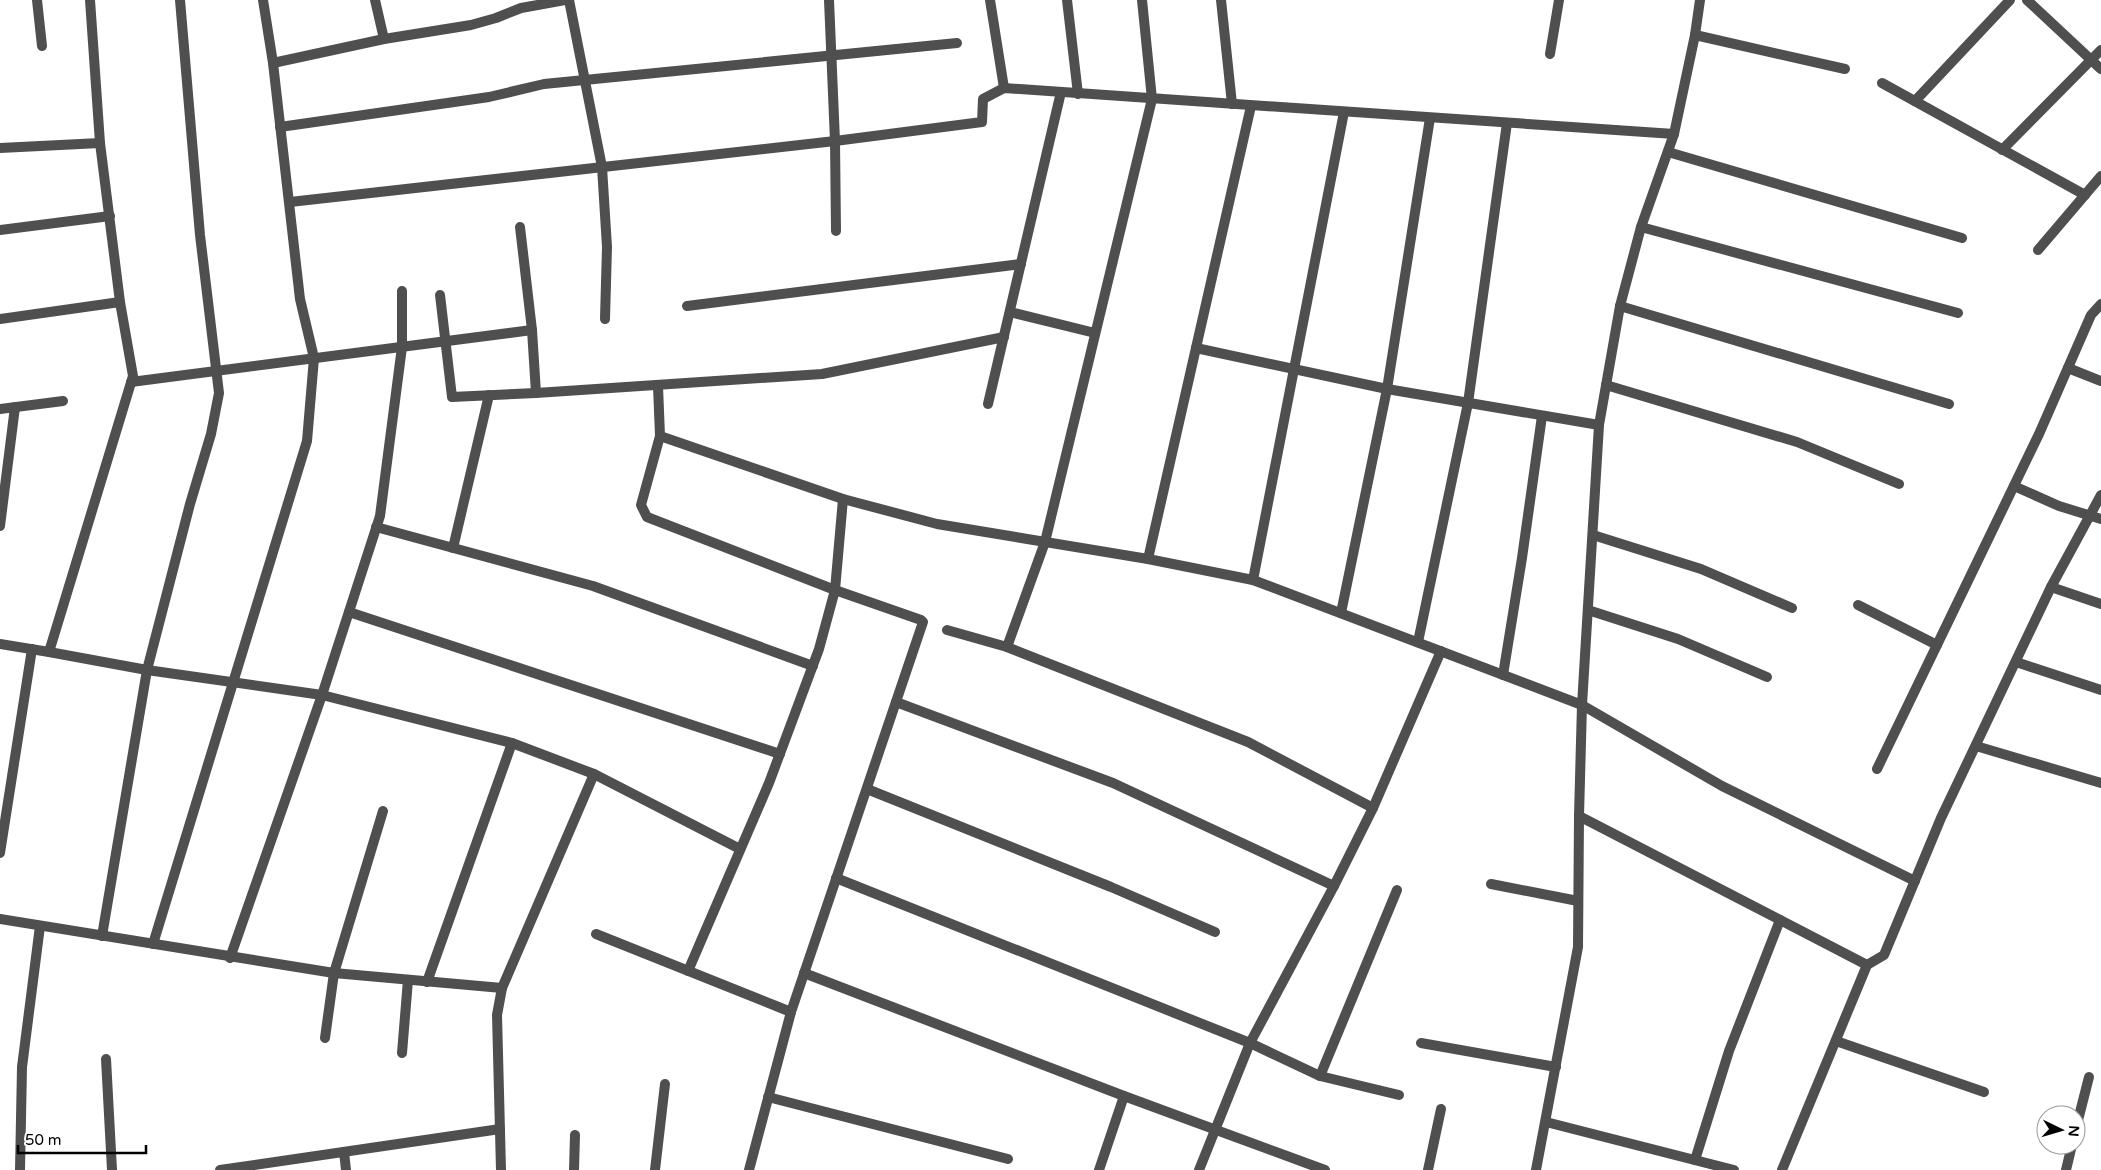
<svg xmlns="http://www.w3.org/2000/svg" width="2101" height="1170" viewBox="0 0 2101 1170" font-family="'Varela Round',sans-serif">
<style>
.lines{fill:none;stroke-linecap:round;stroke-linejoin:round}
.street{stroke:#4f4f4f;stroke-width:10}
</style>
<rect width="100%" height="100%" fill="#fff"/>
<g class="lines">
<!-- street -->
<g class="street">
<path d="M37,0L42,46"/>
<path d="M375,0L384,39"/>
<path d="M569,0L602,167L607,247L605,319"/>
<path d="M829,0L835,141L836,231"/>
<path d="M990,0L1004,88"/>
<path d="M1067,0L1078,94"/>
<path d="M1221,0L1232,104"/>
<path d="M2027,0L2101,69"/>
<path d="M1695,35L1845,69"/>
<path d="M1550,54L1559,0"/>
<path d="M273,63L384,39L471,25L496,18L521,8L565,0"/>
<path d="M1882,83L2085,195"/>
<path d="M1915,101L2010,0"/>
<path d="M280,127L489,97L544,84L957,43"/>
<path d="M0,148L100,143"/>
<path d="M2002,150L2101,50"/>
<path d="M1668,152L1962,238"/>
<path d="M290,202L835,141L982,122L983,99L1004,88L1674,134"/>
<path d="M520,227L532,330L536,393"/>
<path d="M1641,227L1958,313"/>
<path d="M0,230L110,216"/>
<path d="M2038,250L2101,176"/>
<path d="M440,295L452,397L536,393L822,374L1004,337"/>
<path d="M687,306L1021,264"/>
<path d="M1620,306L1949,404"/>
<path d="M1010,312L1095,333"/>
<path d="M0,319L120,302"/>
<path d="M1196,348L1387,389L1599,425"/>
<path d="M2068,368L2101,381"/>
<path d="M131,382L532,330"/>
<path d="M1606,385L1797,442L1899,484"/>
<path d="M658,386L660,436L641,505L647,517L835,590L921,620L923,622L791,1012L749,1170"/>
<path d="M988,404L1061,92"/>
<path d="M0,409L63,401"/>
<path d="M660,436L843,499L937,524L1148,559L1253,580L1582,705L1722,786L1915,881"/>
<path d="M2014,486L2059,506L2101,519"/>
<path d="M0,526L15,407"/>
<path d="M376,527L593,586L813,666"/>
<path d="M1593,535L1701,569L1792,608"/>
<path d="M453,548L489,395"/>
<path d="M1148,559L1251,106"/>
<path d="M1253,580L1344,112"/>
<path d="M2051,587L2101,604"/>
<path d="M1858,605L1937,645"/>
<path d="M1588,610L1678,639L1767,677"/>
<path d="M349,612L780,754"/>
<path d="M1341,613L1387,389L1430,118"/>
<path d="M947,630L1007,647L1248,742L1373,808"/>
<path d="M1418,642L1468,403L1507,123"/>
<path d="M0,644L49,652L133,376L120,302L100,143L90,0"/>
<path d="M1007,647L1045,542L1152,99L1142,0"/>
<path d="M49,652L147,670L322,695L512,743L594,774L740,849"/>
<path d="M2016,662L2101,690"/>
<path d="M1503,675L1522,558L1542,416"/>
<path d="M896,702L1113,783L1334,886"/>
<path d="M1976,746L2101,783"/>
<path d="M1877,769L2039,434L2091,315L2101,304"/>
<path d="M867,789L1111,887L1215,932"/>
<path d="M1579,816L1867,965"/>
<path d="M0,853L32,649"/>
<path d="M836,878L1250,1043L1320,1076L1399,1095"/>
<path d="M1491,884L1578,901"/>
<path d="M0,919L334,973L502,988"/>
<path d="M596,934L791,1012"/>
<path d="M102,936L147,670L190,504L211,434L219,393L200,235L180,0"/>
<path d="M153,944L307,441L314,358L300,299L273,63L263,0"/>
<path d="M230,958L322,695L380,516L402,347V291"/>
<path d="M688,971L769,783L819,649L835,590L843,499"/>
<path d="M804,973L1124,1096L1325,1170"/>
<path d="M427,982L512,743"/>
<path d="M325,1038L334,973L383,811"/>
<path d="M1836,1041L1984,1092"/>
<path d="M1421,1043L1556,1067"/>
<path d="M402,1053L408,980"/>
<path d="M106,1059L112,1170"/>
<path d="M1320,1076L1397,890"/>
<path d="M768,1097L1008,1159"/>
<path d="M1546,1122L1734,1170"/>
<path d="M2076,1128L2089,1077"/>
<path d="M344,1152L346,1170"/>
<path d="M1695,1160L1729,1051L1780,920"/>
<path d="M20,1170L22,1067L40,926"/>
<path d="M220,1170L500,1129"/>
<path d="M501,1170L497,1015L502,988L594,774"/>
<path d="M574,1170L575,1135"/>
<path d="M655,1170L665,1084"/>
<path d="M1099,1170L1124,1096"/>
<path d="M1199,1170L1250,1043L1334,886L1373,808L1441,651"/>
<path d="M1428,1170L1441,1109"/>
<path d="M1536,1170L1578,947L1579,816L1582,705L1599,425L1620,306L1641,227L1674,134L1695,35L1700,0"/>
<path d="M1782,1170L1867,965L1884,955L1941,818L2051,587L2101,495"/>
<path d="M2066,1170L2072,1145"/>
</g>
</g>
<!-- north arrow -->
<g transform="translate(2061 1130) rotate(95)"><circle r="24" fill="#ffffff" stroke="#999999"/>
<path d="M0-4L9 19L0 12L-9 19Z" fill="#000000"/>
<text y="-8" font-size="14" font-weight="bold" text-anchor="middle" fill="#000000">N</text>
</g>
<!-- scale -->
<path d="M18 1145v8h128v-8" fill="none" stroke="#000000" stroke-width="2.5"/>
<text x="25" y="1145" font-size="15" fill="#000000" stroke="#ffffff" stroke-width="4" paint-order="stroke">50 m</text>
</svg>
